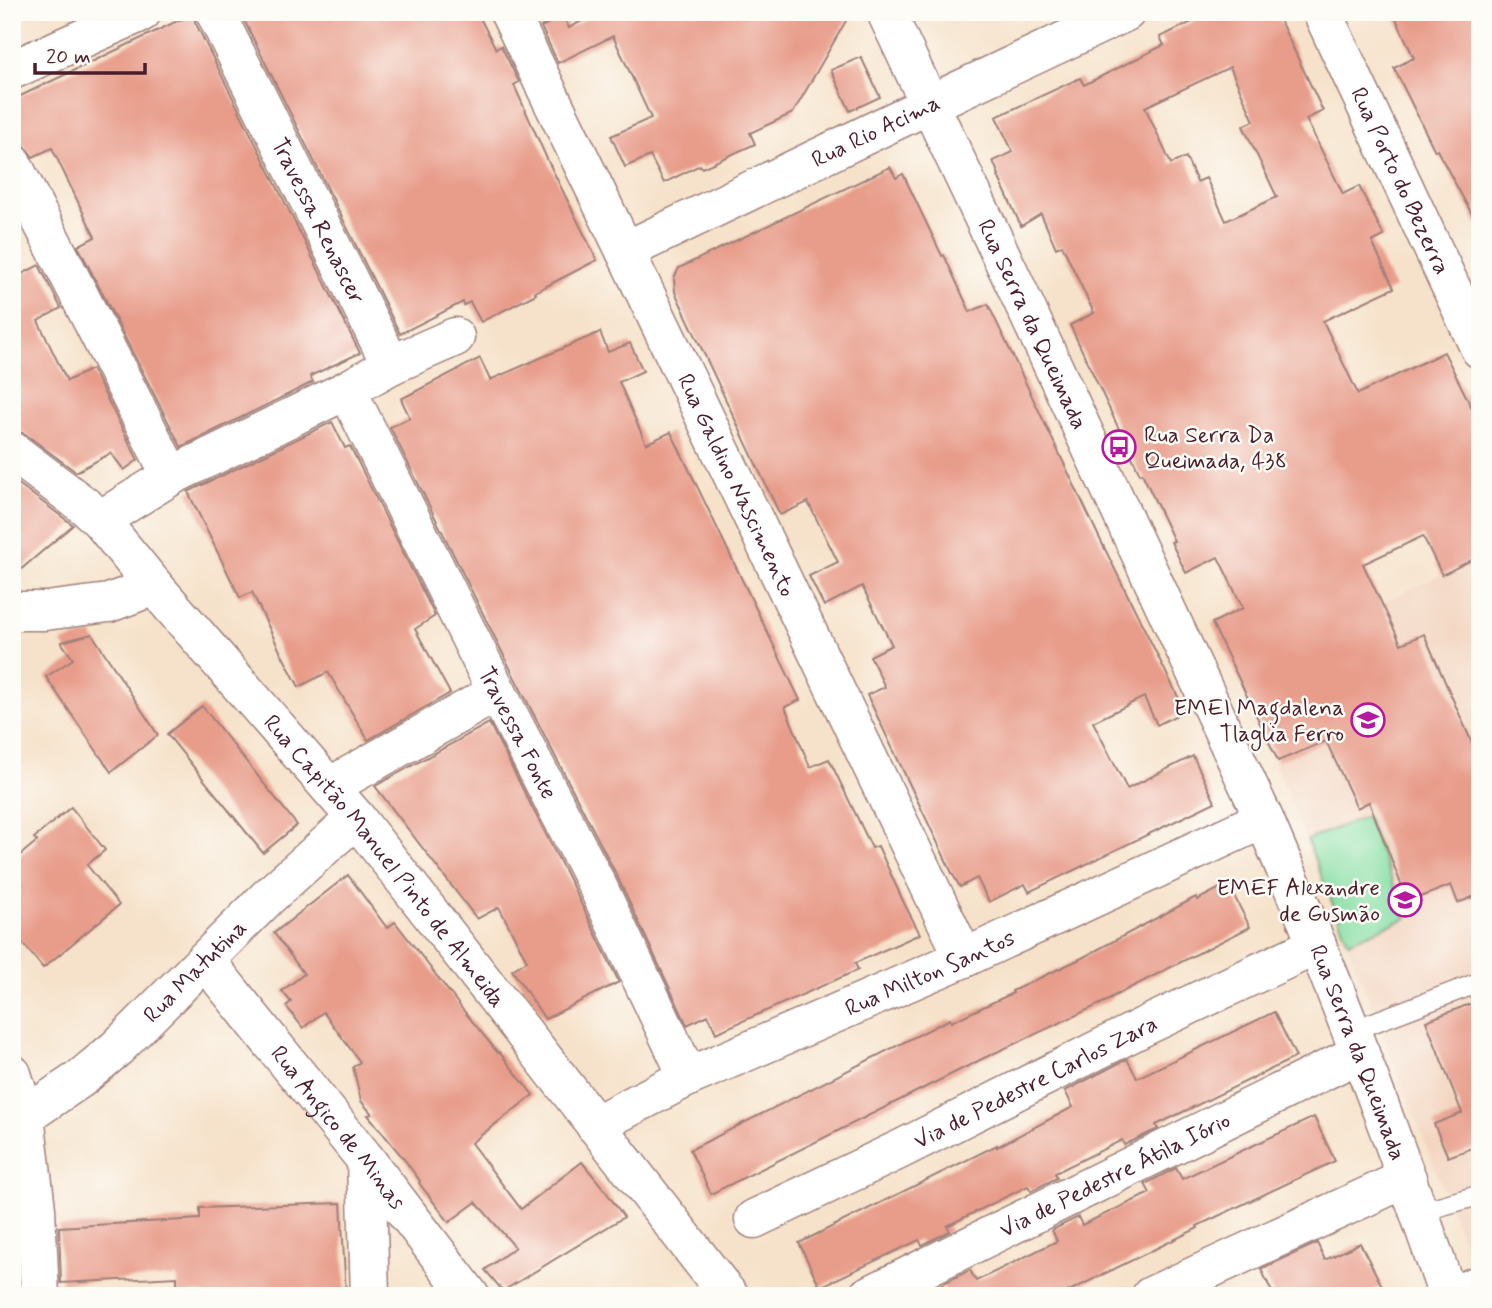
<svg xmlns="http://www.w3.org/2000/svg" width="1492" height="1308" viewBox="0 0 1492 1308" font-family="Mynerve,sans-serif">
<style>
.built{fill:#f3d4bf}
.green{fill:#85dea3;stroke:#687e67;stroke-width:2}
.building{fill:#e89c8a;fill-rule:evenodd}
.lines{fill:none;stroke-linecap:round;stroke-linejoin:round}
.lane-casing{stroke:#a0807a;stroke-width:22}
.street-casing{stroke:#a0807a;stroke-width:41}
.lane{stroke:#fff;stroke-width:19}
.street{stroke:#fff;stroke-width:38}
.labels{text-anchor:middle;stroke-width:5;stroke-linejoin:round;paint-order:stroke}
.street-label{font-size:23px;fill:#4a1f2b;stroke:#fdfcf7}
.poi-label{font-size:23px;fill:#4a1f2b;stroke:#fdfcf7;text-anchor:end}
</style>
<rect width="100%" height="100%" fill="#fdfcf7"/>
<filter id="ink" filterUnits="userSpaceOnUse"><feTurbulence type="fractalNoise" baseFrequency=".0143" numOctaves="2"/><feDisplacementMap in="SourceGraphic" scale="14" xChannelSelector="R" yChannelSelector="G"/><feConvolveMatrix kernelMatrix="1 2 1 2 8 2 1 2 1" color-interpolation-filters="sRGB"/></filter>
<filter id="wash" filterUnits="userSpaceOnUse"><feTurbulence type="fractalNoise" baseFrequency=".00686" numOctaves="4" result="noise"/><feDisplacementMap in="SourceGraphic" scale="28" xChannelSelector="R" yChannelSelector="G"/><feGaussianBlur stdDeviation="1.57" result="paint"/><feColorMatrix in="noise" values="0 0 0 0 0 0 0 0 0 0 0 0 0 0 0 0 0 1.4 0 .05"/><feComposite in="paint" operator="in"/></filter>
<g filter="url(#wash)">
<rect width="100%" height="100%" fill="#f6e2ca"/>
<!-- built -->
<path class="built" d="M1480,556V1284L1307,840L1236,673Z"/>
<!-- green -->
<path class="green" d="M1366,816L1407,918L1348,942L1307,840Z"/>
<g id="blocks">
<!-- building -->
<g class="building">
<path d="M240,12H477L496,49L501,46L519,82L514,85L547,159L597,260L535,292L536,294L481,322L470,302L464,305L463,302L400,334Z"/>
<path d="M598,12H851L793,113L750,133L755,144L702,168L700,165L664,183L650,156L625,167L611,136L651,118L613,36L558,63L541,27L563,16L569,28Z"/>
<path d="M1213,12H1276L1323,111L1306,119L1343,194L1359,186L1384,236L1372,242L1394,288L1323,321L1358,394L1444,352L1480,424V556L1442,575L1423,536L1363,564L1401,644L1424,634L1480,761V894L1458,903L1451,885L1408,902L1369,802L1357,808L1326,741L1278,761L1212,623L1243,608L1218,557L1186,573L1171,542L1174,541L1142,473L1140,474L1070,325L1094,313L1062,245L1056,248L1041,214L1021,226L998,176L999,175L993,161L1013,152L996,117L1080,78L1084,85L1164,45L1160,37ZM1230,67L1254,121L1243,126L1277,197L1226,221L1206,178L1197,182L1186,157L1171,164L1145,107Z"/>
<path d="M1393,12H1480V229L1437,150L1435,151L1394,68L1414,58Z"/>
<path d="M194,13L195,22L360,353L310,376L313,382L181,447L78,246L95,237L52,148L33,157L24,145L12,141V100Z"/>
<path d="M861,57L880,97L850,111L831,70Z"/>
<path d="M890,167L896,178L903,174L942,256L944,255L970,312L988,304L1099,537L1185,711L1157,725L1144,697L1093,722L1127,789L1193,756L1215,802L1029,892L1025,884L989,902L977,878L960,887L953,875L867,695L885,687L870,656L892,645L862,586L824,606L809,576L838,562L808,502L780,515L675,292L674,278L679,268Z"/>
<path d="M39,265L61,308L38,321L67,381L92,369L138,460L124,470L111,453L76,472L25,434L12,430V268L16,277Z"/>
<path d="M600,332L608,352L630,343L643,371L619,382L646,444L671,432L800,700L785,707L810,767L829,759L872,848L878,846L903,901L920,934L855,963L858,970L716,1033L708,1015L687,1025L616,874L517,682L390,427L410,418L401,399L480,358L490,380Z"/>
<path d="M332,422L345,448L350,446L435,616L415,629L450,693L368,740L328,672L299,687L280,651L252,592L240,598L188,492Z"/>
<path d="M12,479L73,525L12,577Z"/>
<path d="M92,634L158,735L111,772L46,677L73,659L61,642Z"/>
<path d="M202,706L297,825L263,853L167,734Z"/>
<path d="M489,723L576,893L619,982L545,1019L512,970L527,961L499,907L477,919L375,786Z"/>
<path d="M71,807L105,850L87,865L119,905L43,968L12,930V862L37,841L34,838Z"/>
<path d="M348,875L387,928L395,922L463,1010L498,1053L499,1052L533,1095L471,1143L521,1209L582,1162L604,1189L624,1217L503,1291L485,1270L515,1247L476,1202L449,1222L419,1183L420,1181L404,1159L368,1115L372,1114L361,1101L353,1067L360,1062L341,1036L323,1012L303,1028L286,1006L291,1002L282,991L304,974L274,933Z"/>
<path d="M1228,884L1250,927L1110,998L1111,999L984,1058L711,1194L690,1150L950,1019L951,1022L1013,993L1012,991L1082,958L1196,897L1197,900Z"/>
<path d="M1480,1000V1154H1477L1475,1147L1448,1157L1434,1124L1462,1113L1426,1021Z"/>
<path d="M1274,1012L1296,1057L1156,1125L1158,1129L1124,1145L1122,1140L1055,1173L1057,1178L1031,1191L1028,1186L947,1226L950,1231L922,1245L919,1240L820,1287L799,1243L997,1145V1147L1073,1107L1065,1091L1127,1059L1137,1078Z"/>
<path d="M1314,1117L1335,1161L1197,1226L1198,1228L1059,1296H945L947,1294L942,1284L970,1270L976,1281L1057,1241L1052,1230L1078,1217L1082,1225L1150,1193L1145,1184L1176,1168L1182,1179Z"/>
<path d="M341,1203L346,1296H203V1293L177,1294V1277L61,1283L59,1227L200,1219V1208Z"/>
<path d="M12,1229H15L18,1293L12,1294Z"/>
<path d="M1317,1243L1325,1260L1360,1243L1382,1286L1362,1296H1274L1261,1269Z"/>
</g>
</g>
</g>
<g filter="url(#ink)">
<use href="#blocks" fill-opacity="0" stroke="#a0807a" stroke-width="2"/>
<g class="lines">
<defs>
<g id="lane">
<path d="M1351,1031L1480,982"/>
<path d="M1419,1212L1480,1195"/>
<path d="M1446,1288L1480,1274"/>
</g>
<g id="street">
<path id="s1" d="M215,12L391,365"/>
<path id="s2" d="M509,12L625,251L964,958"/>
<path id="s3" d="M886,12L1018,291L1264,819C1332,976 1393,1135 1448,1296"/>
<path id="s4" d="M1322,12L1480,349"/>
<path d="M12,70L142,12"/>
<path d="M12,163L171,476"/>
<path id="s5" d="M625,251L930,104L1126,12"/>
<path id="s6" d="M347,390L497,692L596,883L688,1077"/>
<path id="s7" d="M12,451L86,507L100,520L154,586L356,818L729,1296"/>
<path d="M100,520L171,476L347,390L391,365L455,337"/>
<path d="M12,611H45L109,603L154,586"/>
<path d="M329,787L497,692"/>
<path id="s8" d="M205,960L366,1160L470,1296"/>
<path d="M12,1074L25,1116L36,1209L40,1296"/>
<path id="s9" d="M25,1116L80,1079L117,1048L269,896L356,818"/>
<path id="s10" d="M595,1125L688,1077L964,958L1264,819"/>
<path d="M366,1160L370,1296"/>
<path id="s11" d="M754,1219L901,1149L1143,1027L1317,945"/>
<path id="s12" d="M868,1296L1360,1053"/>
<path d="M1151,1296L1407,1178"/>
</g>
</defs>
<!-- lane casing -->
<use href="#lane" class="lane-casing"/>
<!-- street casing -->
<use href="#street" class="street-casing"/>
<!-- lane -->
<use href="#lane" class="lane"/>
<!-- street -->
<use href="#street" class="street"/>
</g>
</g>
<!-- icons -->
<defs>
<symbol id="bus-ring" viewBox="-11 -11 22 22"><circle r="9.5" fill="#fdfcf7" stroke="#b5179e" stroke-width="1.5"/><path d="M-5-6H5V4H4V6H2V4H-2V6H-4V4H-5ZM-3.5-4V0h7V-4ZM-3.5 1.2v1.5H-2V1.2ZM2 1.2v1.5H3.5V1.2Z" fill="#b5179e"/></symbol>
<symbol id="school-ring" viewBox="-11 -11 22 22"><circle r="9.5" fill="#fdfcf7" stroke="#b5179e" stroke-width="1.5"/><path d="M0-5L7-2L0 1L-7-2ZM-4 1L0 2.5L4 1V4Q0 6-4 4Z" fill="#b5179e"/></symbol>
</defs>
<g fill-rule="evenodd">
<use href="#bus-ring" x="1100" y="428" width="38" height="38"/>
<use href="#school-ring" x="1349" y="701" width="38" height="38"/>
<use href="#school-ring" x="1386" y="881" width="38" height="38"/>
</g>
<g class="labels">
<!-- street labels -->
<g class="street-label">
<text dy="8" stroke="none"><textPath href="#s5" startOffset="278">Rua Rio Acima</textPath></text>
<text dy="8" stroke="none"><textPath href="#s4" startOffset="186">Rua Porto do Bezerra</textPath></text>
<text dy="8" stroke="none"><textPath href="#s1" startOffset="233">Travessa Renascer</textPath></text>
<text dy="8" stroke="none"><textPath href="#s3" startOffset="345">Rua Serra da Queimada</textPath></text>
<text dy="8" stroke="none"><textPath href="#s2" startOffset="525">Rua Galdino Nascimento</textPath></text>
<text dy="8" stroke="none"><textPath href="#s6" startOffset="383">Travessa Fonte</textPath></text>
<text dy="8" stroke="none"><textPath href="#s7" startOffset="556">Rua Capitão Manuel Pinto de Almeida</textPath></text>
<text dy="8" stroke="none"><textPath href="#s9" startOffset="224">Rua Matutina</textPath></text>
<text dy="8" stroke="none"><textPath href="#s10" startOffset="368">Rua Milton Santos</textPath></text>
<text dy="8" stroke="none"><textPath href="#s3" startOffset="1143">Rua Serra da Queimada</textPath></text>
<text dy="8" stroke="none"><textPath href="#s11" startOffset="313">Via de Pedestre Carlos Zara</textPath></text>
<text dy="8" stroke="none"><textPath href="#s8" startOffset="214">Rua Angico de Minas</textPath></text>
<text dy="8" stroke="none"><textPath href="#s12" startOffset="275">Via de Pedestre Átila Iório</textPath></text>
</g>
<!-- poi labels -->
<g class="poi-label">
<text x="1144" y="442" text-anchor="start">Rua Serra Da<tspan x="1144" dy="26">Queimada, 438</tspan></text>
<text x="1344" y="715">EMEI Magdalena<tspan x="1344" dy="26">Tlaglia Ferro</tspan></text>
<text x="1380" y="895">EMEF Alexandre<tspan x="1380" dy="26">de Gusmão</tspan></text>
</g>
</g>
<!-- margin -->
<rect width="1492" height="1308" fill="none" stroke="#fdfcf7" stroke-width="42"/>
<!-- scale -->
<path d="M35 63v10h110v-10" fill="none" stroke="#4a1f2b" stroke-width="3.5"/>
<text x="46" y="63" font-size="21" fill="#4a1f2b" stroke="#fdfcf7" stroke-width="5" paint-order="stroke">20 m</text>
</svg>
